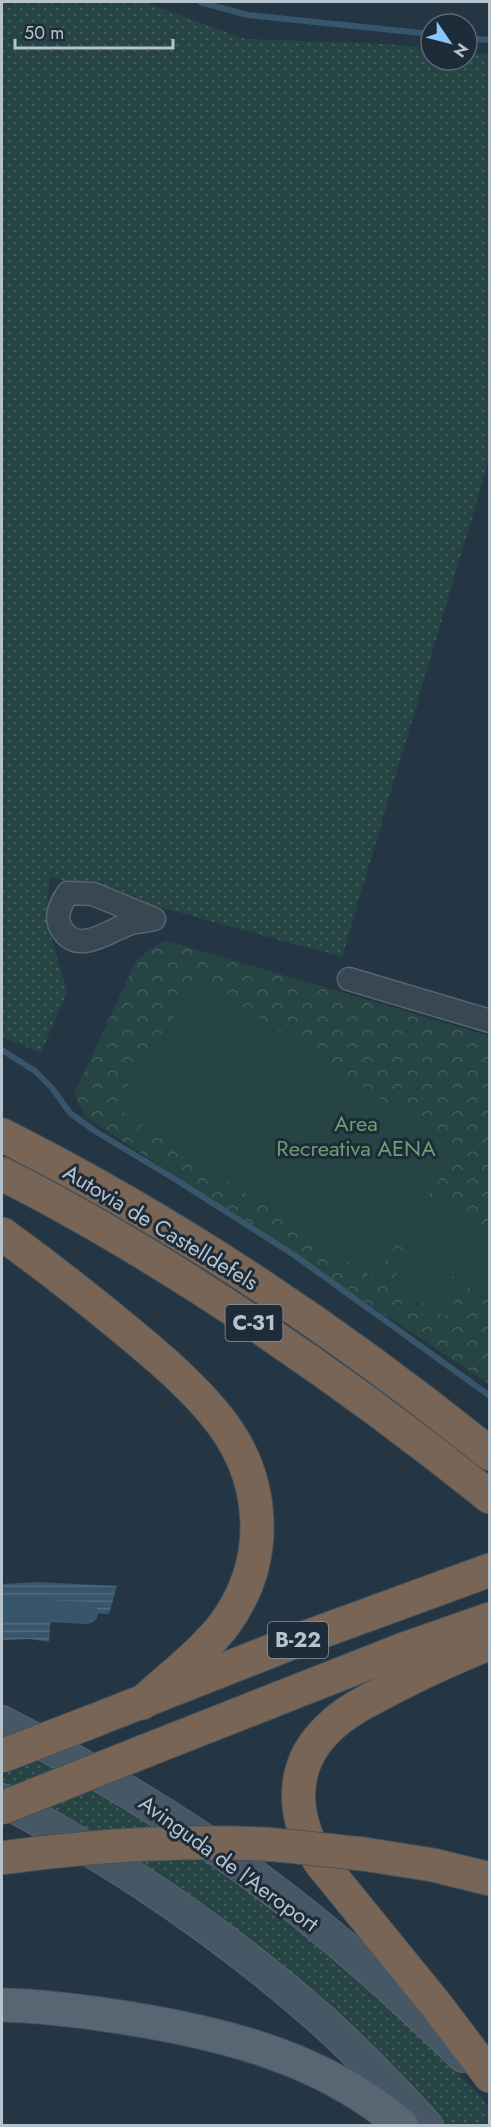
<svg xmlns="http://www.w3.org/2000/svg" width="491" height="2127" viewBox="0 0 491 2127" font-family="Jost,sans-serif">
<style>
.grass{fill:url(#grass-dots)}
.forest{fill:url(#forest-crowns)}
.garden{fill:#264443}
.water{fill:url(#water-rules)}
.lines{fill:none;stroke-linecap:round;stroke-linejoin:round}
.stream{stroke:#37556b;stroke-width:6}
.canal{stroke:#37556b;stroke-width:22}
.street-casing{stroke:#576570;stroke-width:25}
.secondary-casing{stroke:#576570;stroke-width:34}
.primary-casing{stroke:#45535f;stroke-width:35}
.highway-casing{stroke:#43525d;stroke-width:35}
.street{stroke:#394752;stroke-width:22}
.secondary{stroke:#465766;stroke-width:32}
.primary{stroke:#576672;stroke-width:33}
.highway{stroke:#796555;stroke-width:33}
.highway-bridge-casing{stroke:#43525d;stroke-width:35;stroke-linecap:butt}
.highway-bridge{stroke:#796555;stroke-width:33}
.labels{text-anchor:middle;stroke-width:6;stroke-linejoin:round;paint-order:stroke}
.shield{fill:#1d2c38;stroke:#8895a0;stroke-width:1.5}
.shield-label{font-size:21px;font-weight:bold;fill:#b6c2cc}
.park-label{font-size:22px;fill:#6b9f6f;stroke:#1d2c38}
.street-label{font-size:22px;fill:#b6c2cc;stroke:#1d2c38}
</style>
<defs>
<pattern id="grass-dots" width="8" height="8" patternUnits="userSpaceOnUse" patternTransform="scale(1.5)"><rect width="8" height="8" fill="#264443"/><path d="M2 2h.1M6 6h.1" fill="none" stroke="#435d5d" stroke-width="1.8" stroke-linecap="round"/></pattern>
<pattern id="forest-crowns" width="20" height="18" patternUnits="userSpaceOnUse" patternTransform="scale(1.5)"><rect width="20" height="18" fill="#264443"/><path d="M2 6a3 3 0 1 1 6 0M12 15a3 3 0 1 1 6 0" fill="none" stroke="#435d5d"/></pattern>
<pattern id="water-rules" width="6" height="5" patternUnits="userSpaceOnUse" patternTransform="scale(1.5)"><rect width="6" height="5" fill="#37556b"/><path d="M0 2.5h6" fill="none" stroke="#526c7f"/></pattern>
</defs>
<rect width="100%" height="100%" fill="#243643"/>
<!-- grass -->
<g class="grass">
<path d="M2,2H144L245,39L385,44L431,48V60H467V52L490,54L489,460L342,957L50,877L46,920L67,992L41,1053L2,1037Z"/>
<path d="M2,1737L105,1790L265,1900L393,2008L481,2096L489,2107V2125H442L2,1788Z"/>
</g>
<!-- forest -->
<path class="forest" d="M165,940L489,1036V1384L86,1117L74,1094L137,959Z"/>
<!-- garden -->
<g class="garden">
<path d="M199,978L459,1150L374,1278L114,1107Z"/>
<path d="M435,1194L489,1230V1282L481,1295L403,1242Z"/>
<path d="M409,1255L462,1290L444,1317L392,1281Z"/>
</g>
<!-- water -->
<path class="water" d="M39,1582L117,1586L109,1614L51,1612L49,1642L29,1639L2,1640V1584Z"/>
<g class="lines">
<!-- stream -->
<g class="stream">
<path d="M200,2L248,15L431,34"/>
<path d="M467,38L490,40"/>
<path d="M2,1050L35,1071L52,1088L70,1113L95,1131L178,1181L294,1255L490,1396"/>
</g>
<!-- canal -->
<path class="canal" d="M2,1611L26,1610L87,1613"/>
<defs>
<g id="street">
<path d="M68,893L93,894L154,919C147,921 139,921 131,923C109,930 78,957 61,928C54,916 61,903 68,893Z"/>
<path d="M349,979L490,1021"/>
</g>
<g id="secondary">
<path d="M2,1722C93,1769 182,1821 264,1883C334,1935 401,1995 463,2056"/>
<path d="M2,1800C117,1861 226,1935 324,2022C360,2055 394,2090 427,2126"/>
</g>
<path id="primary" d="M2,2005C46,2006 90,2012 133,2019C230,2035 326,2060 402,2126"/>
<g id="highway">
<path d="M2,1135C175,1222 339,1332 490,1454"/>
<path d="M2,1174C88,1217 171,1268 252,1322C334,1377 413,1435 490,1497"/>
<path d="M2,1234C45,1265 86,1297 127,1331C157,1356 188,1382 213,1412C266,1474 273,1558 224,1625C201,1654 169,1678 142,1703"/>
<path d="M490,1643C456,1657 422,1672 390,1689C370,1700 349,1709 332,1725C288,1764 291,1816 320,1862L437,2006L490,2076"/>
<path d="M93,1721L304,1638L490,1570"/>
<path d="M145,1751L404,1649L490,1619"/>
<path d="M363,1854L433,1865L490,1879"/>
</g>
</defs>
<!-- street casing -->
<use href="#street" class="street-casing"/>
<!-- secondary casing -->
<use href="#secondary" class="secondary-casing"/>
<!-- primary casing -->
<use href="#primary" class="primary-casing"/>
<!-- highway casing -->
<use href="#highway" class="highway-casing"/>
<!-- street -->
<use href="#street" class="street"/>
<!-- secondary -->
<use href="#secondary" class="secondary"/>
<!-- primary -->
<use href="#primary" class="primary"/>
<!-- highway -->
<use href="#highway" class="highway"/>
<defs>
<g id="highway-bridge">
<path d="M2,1756L93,1721"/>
<path d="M2,1808L145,1751"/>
<path d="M2,1858C88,1846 175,1840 262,1844C296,1846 330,1851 363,1854"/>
</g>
</defs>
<!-- highway-bridge casing -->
<use href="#highway-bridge" class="highway-bridge-casing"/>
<!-- highway-bridge -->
<use href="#highway-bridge" class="highway-bridge"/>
</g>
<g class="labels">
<!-- shield labels -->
<g class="shield">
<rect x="225.5" y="1305" width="57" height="36" rx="4.5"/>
<rect x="268" y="1622" width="60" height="36" rx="4.5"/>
</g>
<g class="shield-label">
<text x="254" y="1330">C-31</text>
<text x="298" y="1647">B-22</text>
</g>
<!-- park labels -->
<g class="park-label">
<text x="356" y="1131">Area<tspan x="356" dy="25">Recreativa AENA</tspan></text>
</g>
<!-- street labels -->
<g class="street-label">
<text transform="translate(161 1227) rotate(31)" y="8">Autovia de Castelldefels</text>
<text transform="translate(229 1863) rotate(36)" y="8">Avinguda de l'Aeroport</text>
</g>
</g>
<!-- border -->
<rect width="491" height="2127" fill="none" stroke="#b6c2cc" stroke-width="6"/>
<!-- north arrow -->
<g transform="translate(449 42) rotate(125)"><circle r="28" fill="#1d2c38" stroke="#5a6873" stroke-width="1.5"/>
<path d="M0-4.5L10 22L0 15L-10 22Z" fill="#88c8ff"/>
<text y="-9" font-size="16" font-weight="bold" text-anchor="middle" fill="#b6c2cc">N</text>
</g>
<!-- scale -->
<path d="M15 39v9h158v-9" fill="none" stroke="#b6c2cc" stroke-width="3"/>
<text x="24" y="39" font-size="18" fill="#b6c2cc" stroke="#1d2c38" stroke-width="4.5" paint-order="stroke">50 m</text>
</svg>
